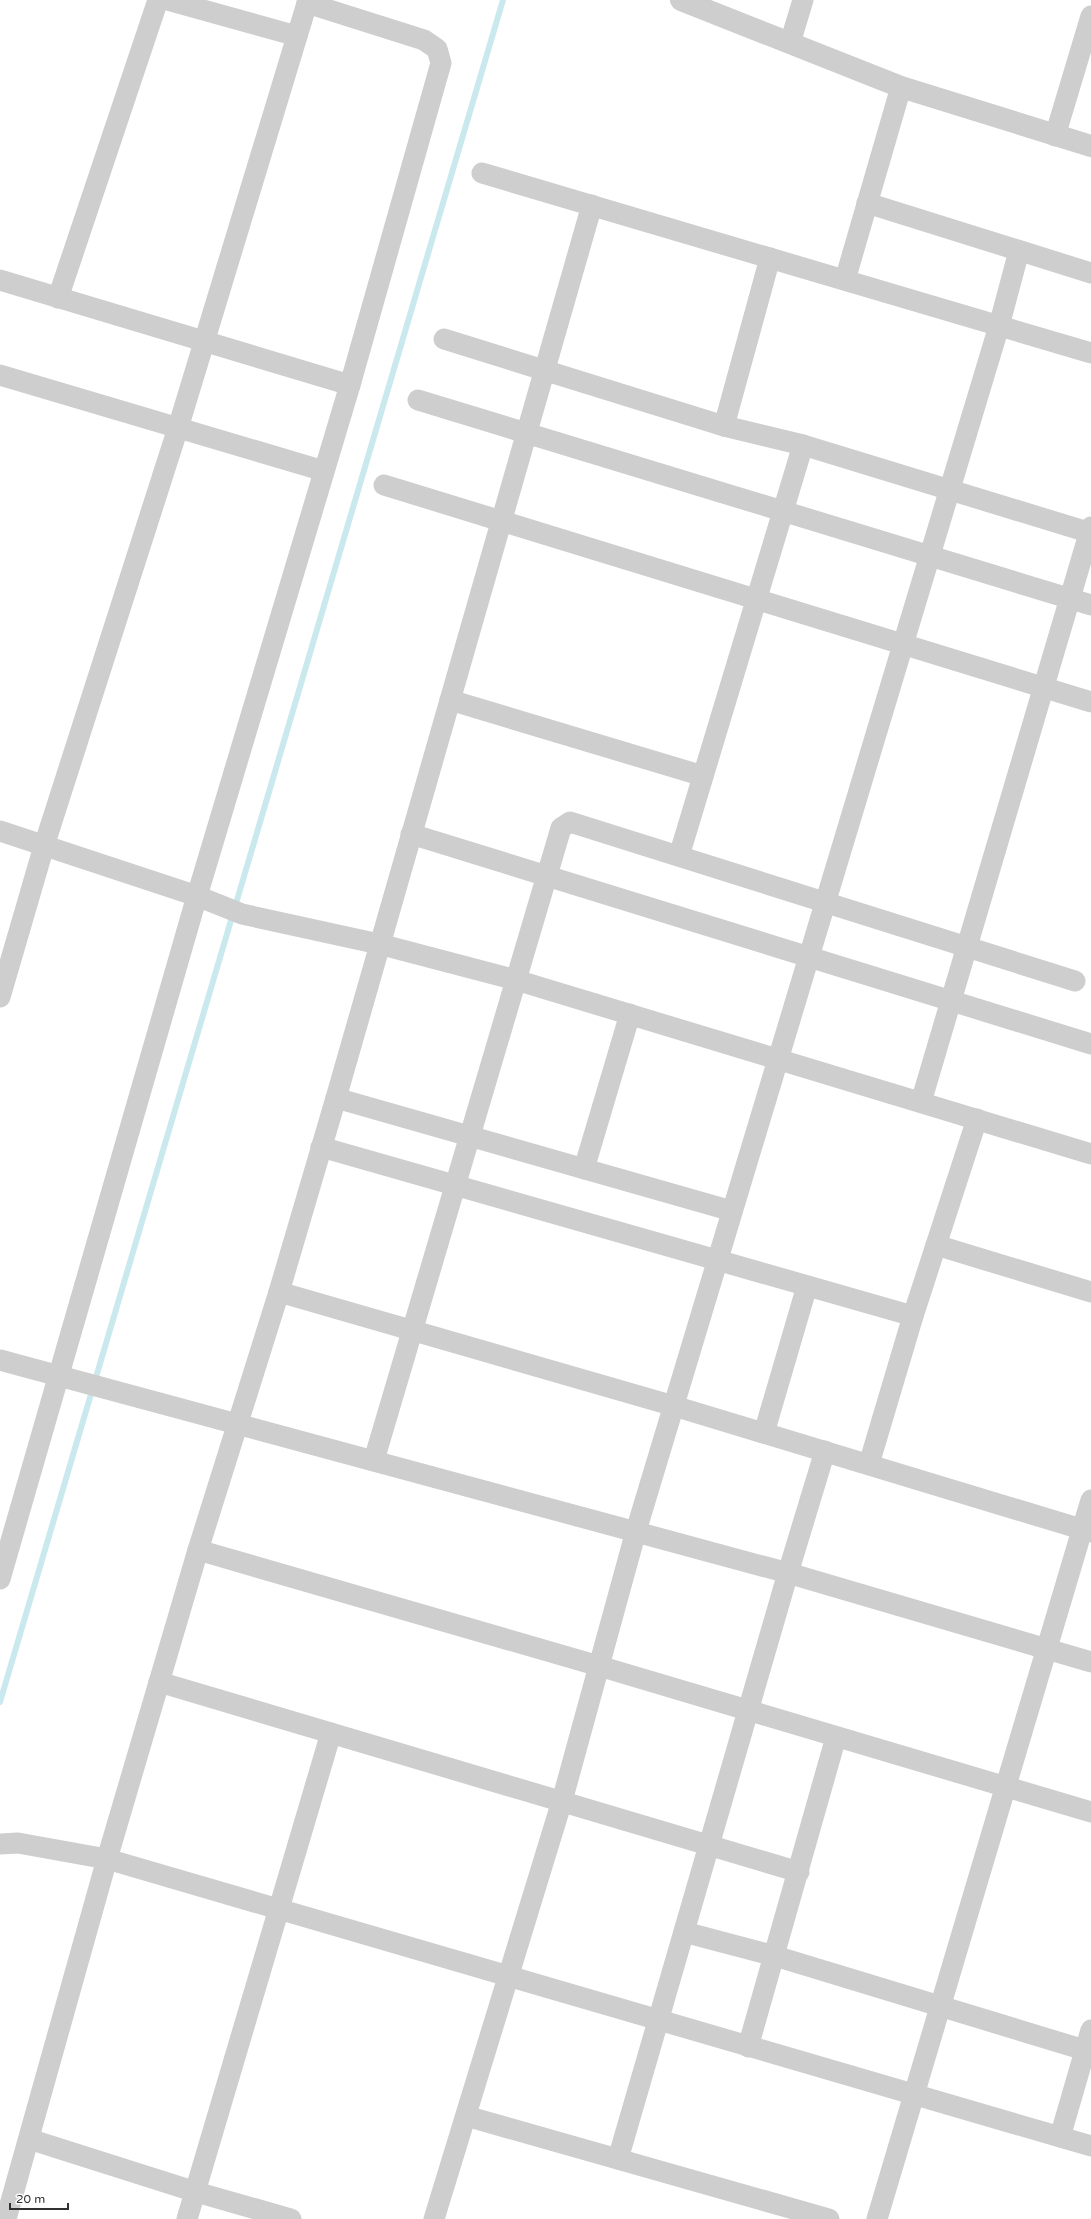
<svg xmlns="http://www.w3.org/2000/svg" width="1091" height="2219" viewBox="0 0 1091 2219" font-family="'Varela Round',sans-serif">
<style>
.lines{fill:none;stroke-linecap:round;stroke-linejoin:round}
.stream{stroke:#cae9ee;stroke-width:6}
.minor{stroke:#cecece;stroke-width:21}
.tertiary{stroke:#cecece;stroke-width:22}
</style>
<rect width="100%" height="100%" fill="#fff"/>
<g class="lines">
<!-- stream -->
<path class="stream" d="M0,1702L503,0"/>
<!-- minor -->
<g class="minor">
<path d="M167,0L297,36"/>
<path d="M790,43L803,0"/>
<path d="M1055,136L1091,16"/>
<path d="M482,173L1091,353"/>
<path d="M867,203L1091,273"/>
<path d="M0,280L350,385"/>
<path d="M845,280L901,87"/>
<path d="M58,298L158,0"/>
<path d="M444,339L724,426L803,445L1091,533"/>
<path d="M0,375L324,471"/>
<path d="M418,400L1091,605"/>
<path d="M724,426L770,258"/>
<path d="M384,485L1091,702"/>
<path d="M450,700L703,776"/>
<path d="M0,831L197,896L242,914L379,944L516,980L1091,1154"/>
<path d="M411,834L1091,1044"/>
<path d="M679,856L803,445"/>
<path d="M0,997L44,846L178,428L308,0"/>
<path d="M336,1098L732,1211"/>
<path d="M921,1102L1091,527"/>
<path d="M321,1147L913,1316"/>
<path d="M584,1169L630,1014"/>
<path d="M936,1245L1091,1292"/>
<path d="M279,1292L674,1406L1091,1532"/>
<path d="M0,1360L788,1573L1091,1662"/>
<path d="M764,1433L807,1286"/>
<path d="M374,1460L561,828L570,822L1075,981"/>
<path d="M869,1464L913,1316L977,1119"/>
<path d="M198,1550L599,1666L1091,1812"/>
<path d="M0,1579L197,896L350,385L441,63L437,49L424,40L307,3"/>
<path d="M159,1682L799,1872"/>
<path d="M0,1844L18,1843L107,1859L1091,2146"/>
<path d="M684,1932L775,1956L1091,2052"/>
<path d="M748,2047L836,1737"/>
<path d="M466,2116L829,2219"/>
<path d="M1060,2137L1091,2030"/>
<path d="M29,2139L196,2192L291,2219"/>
<path d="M618,2159L788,1573L825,1451"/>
<path d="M6,2219L107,1859L198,1550L279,1292L336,1098L592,205"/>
<path d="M187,2219L331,1733"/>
<path d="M434,2219L562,1801L636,1531L999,326L1019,251"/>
<path d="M877,2219L1091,1500"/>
</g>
<!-- tertiary -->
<path class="tertiary" d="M681,0L901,87L1091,146"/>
</g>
<!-- scale -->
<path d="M10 2203v6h58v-6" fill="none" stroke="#313131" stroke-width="2"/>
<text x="16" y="2203" font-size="12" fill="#313131" stroke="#ffffff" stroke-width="3" paint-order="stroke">20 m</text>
</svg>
